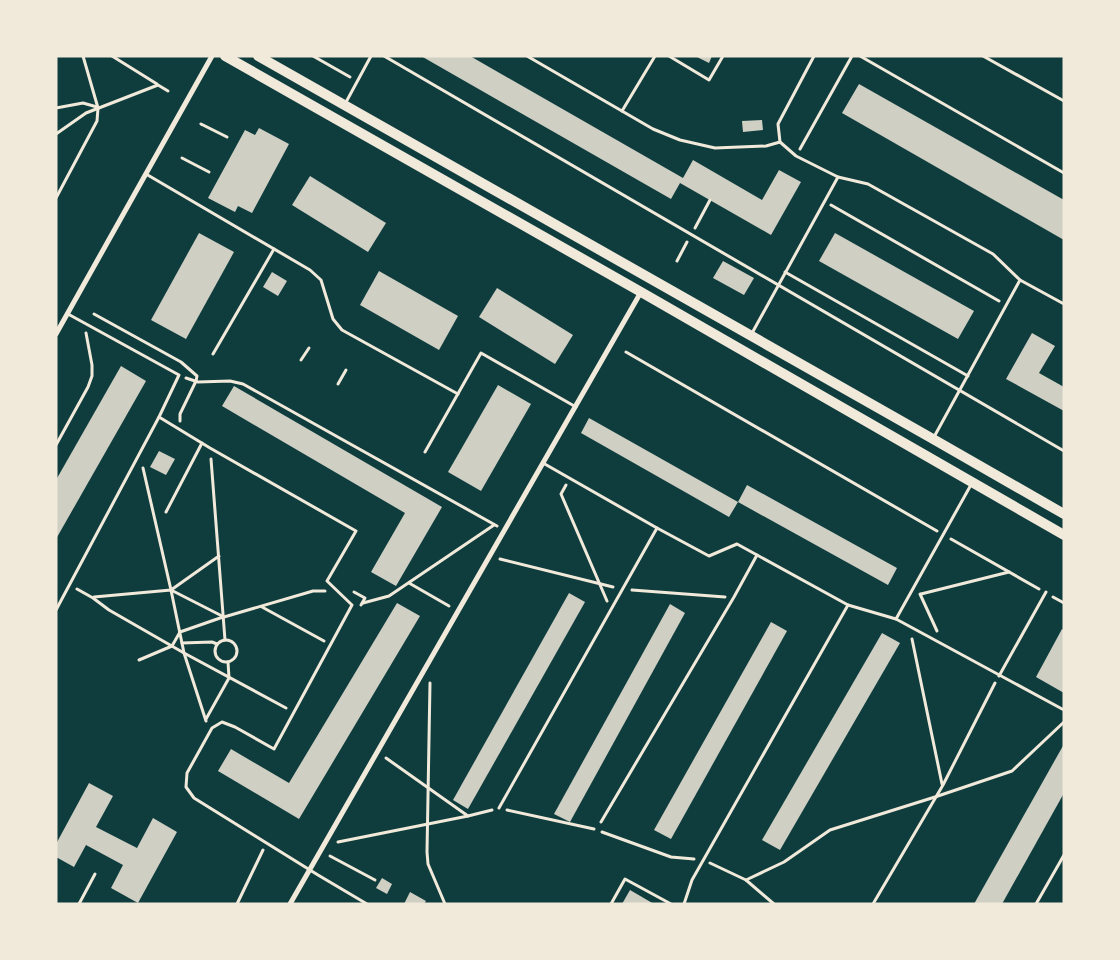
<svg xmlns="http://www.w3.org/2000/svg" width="1120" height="960" viewBox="0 0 1120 960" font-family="Mulish,sans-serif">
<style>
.building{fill:#cfcfc3}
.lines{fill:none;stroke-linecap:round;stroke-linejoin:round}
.path{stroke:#f1e9da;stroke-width:3}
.service{stroke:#f1e9da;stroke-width:3}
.minor{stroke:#f1e9da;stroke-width:5}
.secondary{stroke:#f1e9da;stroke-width:10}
</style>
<rect width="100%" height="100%" fill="#0f3d3e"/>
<!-- building -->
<g class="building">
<path d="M421,56H470L683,178L693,160L762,200L779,170L801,182L771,235L680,183L671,199Z"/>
<path d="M695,56H712L709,63Z"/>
<path d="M859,84L1064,200V240L842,113Z"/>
<path d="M762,120L763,130L743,132L742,121Z"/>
<path d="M259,128L289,144L252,213L238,206L235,212L208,198L245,130L255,135Z"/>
<path d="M310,176L386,223L368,252L292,205Z"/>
<path d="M199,233L234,252L186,339L151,320Z"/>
<path d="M835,233L974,311L958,339L819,261Z"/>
<path d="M723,261L754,278L744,295L713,278Z"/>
<path d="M379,271L458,316L439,350L360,305Z"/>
<path d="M272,272L287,281L278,296L263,287Z"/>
<path d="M497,288L573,335L555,364L479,317Z"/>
<path d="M1032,333L1055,346L1039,373L1064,387V411L1006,379Z"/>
<path d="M121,366L146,381L56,539V480Z"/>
<path d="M498,385L531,404L481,491L448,472Z"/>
<path d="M234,386L442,507L396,586L371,572L405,513L222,406Z"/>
<path d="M589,418L738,502L747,485L897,568L888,585L738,502L729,517L581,433Z"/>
<path d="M159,451L175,459L166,475L150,467Z"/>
<path d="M569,593L585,602L468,809L453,800Z"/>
<path d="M397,603L420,616L299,819L218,771L231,749L289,783Z"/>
<path d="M670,604L685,613L570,822L554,814Z"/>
<path d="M771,622L787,631L671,839L654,830Z"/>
<path d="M1062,629L1064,630V693L1036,677Z"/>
<path d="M882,633L900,643L780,850L762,840Z"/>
<path d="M1064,744V793L1002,904H974Z"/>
<path d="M89,783L113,796L96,827L137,848L153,818L177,832L138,903L111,888L123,865L86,845L74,867L56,857V844Z"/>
<path d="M382,878L392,884L387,894L376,888Z"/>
<path d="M630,890L654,904H622Z"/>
<path d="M410,892L426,901L424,904H404Z"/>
</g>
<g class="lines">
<!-- path -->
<g class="path">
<path d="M112,56L157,84"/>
<path d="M313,56L350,77"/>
<path d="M669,56L709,80L723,56"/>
<path d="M860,56L1064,173"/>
<path d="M56,108L83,103L97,107"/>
<path d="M201,124L227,137"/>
<path d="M56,134L86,113L158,85L168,91"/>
<path d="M800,149L852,56"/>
<path d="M182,158L209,172"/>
<path d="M56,198L97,121L98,108L83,56"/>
<path d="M831,205L999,301"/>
<path d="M695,228L710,200"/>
<path d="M677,261L687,242"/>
<path d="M94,314L181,362L197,376L196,381L180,414V421"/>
<path d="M626,352L937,531"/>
<path d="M301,360L309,348"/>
<path d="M186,378L198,382L230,381L243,384L497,526"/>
<path d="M338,384L346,370"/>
<path d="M56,445L88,387L92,376V365L86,333"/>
<path d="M211,459L225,640"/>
<path d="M143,468L171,590L184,653L206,721"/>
<path d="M566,485L561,494L607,601"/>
<path d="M951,539L1039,589"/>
<path d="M500,559L613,587"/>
<path d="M409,583L449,606"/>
<path d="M77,589L93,598L109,610L184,653L286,708"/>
<path d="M171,590L219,556"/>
<path d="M632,590L725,597"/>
<path d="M354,592L365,598L361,605"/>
<path d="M920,594L937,631"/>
<path d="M921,594L1009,572"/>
<path d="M94,597L171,590L224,617L313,591H325"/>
<path d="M1053,597L1064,603"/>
<path d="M363,603L389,596L494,525"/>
<path d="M262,607L324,641"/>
<path d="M912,639L942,784"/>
<circle cx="226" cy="651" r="11"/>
<path d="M182,643L212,642L217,644"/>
<path d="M139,660L172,646L180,632L223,617"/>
<path d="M430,683L427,852L428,864L445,904"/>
<path d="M206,719L229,678L228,662"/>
<path d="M386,758L468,816"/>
<path d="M507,810L594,829"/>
<path d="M602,832L671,857L694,859"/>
<path d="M338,842L468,816L492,810"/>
<path d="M330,856L375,880"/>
<path d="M710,863L746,880L774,904"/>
<path d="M746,880L784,862L830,830L935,797L1012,771L1064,722"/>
<path d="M237,904L263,850"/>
<path d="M611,904L625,879L671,904"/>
<path d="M873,904L943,785L995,683"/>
</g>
<!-- service -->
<g class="service">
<path d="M384,56L1064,451"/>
<path d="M527,56L653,129L680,140L715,148L766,146L780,142"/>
<path d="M814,56L778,124L780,142L796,156L838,177L868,184L993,254L1020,280L1064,304"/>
<path d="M983,56L1064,101"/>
<path d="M345,104L371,56"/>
<path d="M622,111L655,56"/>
<path d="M146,174L310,270L321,280L333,319L342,330L458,394"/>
<path d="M785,272L968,376"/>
<path d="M751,335L838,177"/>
<path d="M213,354L274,249"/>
<path d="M159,417L210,448L356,531L327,581L352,605L274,749L235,727L222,722L212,728L187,773L186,787L194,798L318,875L367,904"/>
<path d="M934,437L1020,280"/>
<path d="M425,452L481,353L576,407"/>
<path d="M166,512L202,443"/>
<path d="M757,555L848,605L896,619L972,483"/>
<path d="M56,610L159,417L179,375L68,314"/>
<path d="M896,619L1064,710"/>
<path d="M999,676L1046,592"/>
<path d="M499,808L657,528L543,463"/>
<path d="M601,822L734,597L757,555L737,544L709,556L657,528"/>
<path d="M79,904L95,874"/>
<path d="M684,904L692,880L848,605"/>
<path d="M1036,904L1064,855"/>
</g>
<!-- minor -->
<g class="minor">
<path d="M56,334L212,56"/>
<path d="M290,904L641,292"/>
</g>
<!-- secondary -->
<g class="secondary">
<path d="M225,56L641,292L1064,535"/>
<path d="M258,56L933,439L1064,514"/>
</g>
</g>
<!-- border -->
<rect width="1120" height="960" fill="none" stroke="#f1e9da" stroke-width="115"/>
</svg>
